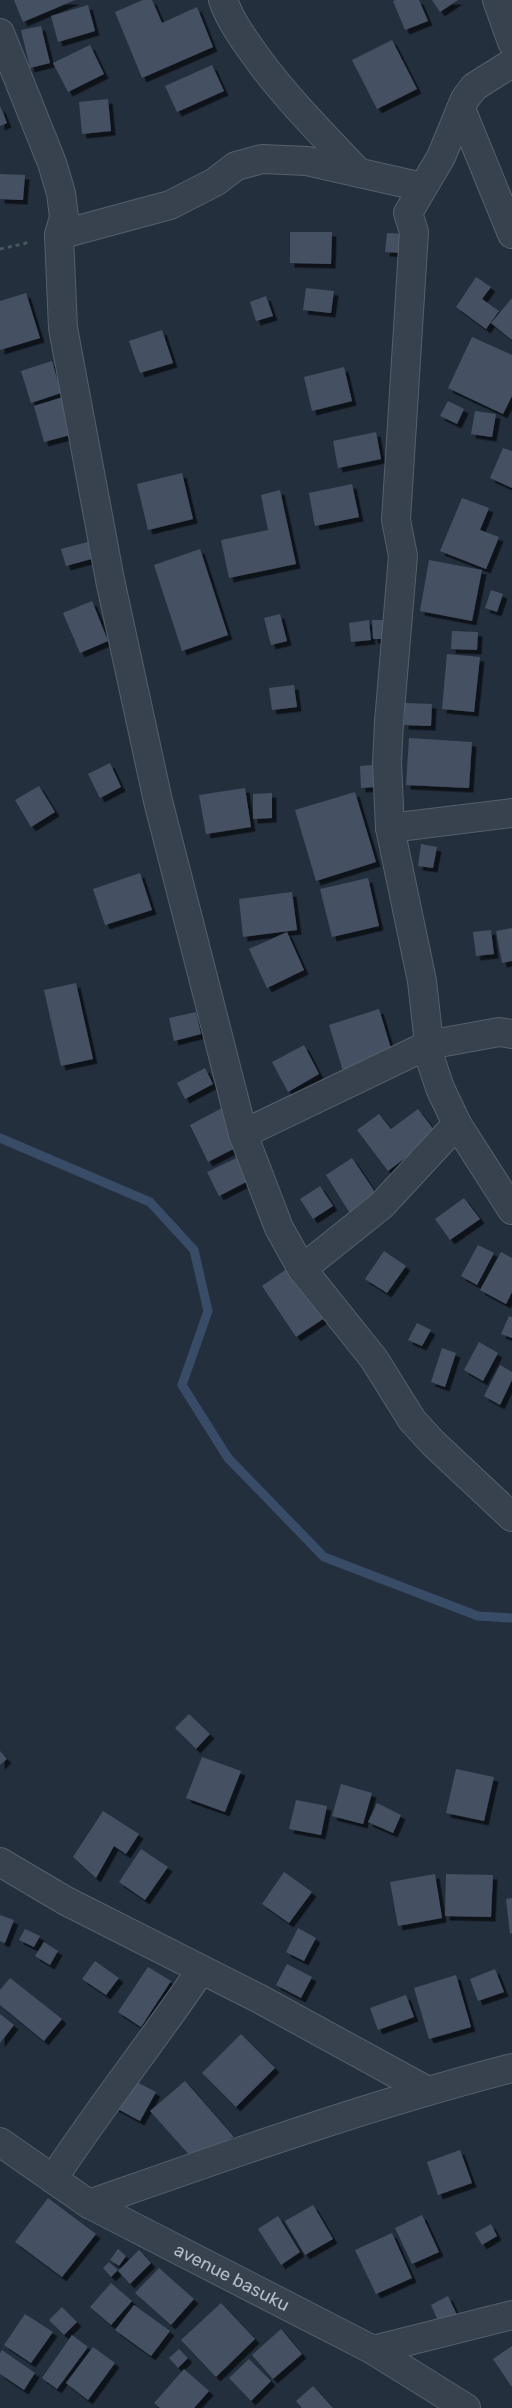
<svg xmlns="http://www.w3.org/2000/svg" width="512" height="2408" viewBox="0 0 512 2408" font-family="Rubik,sans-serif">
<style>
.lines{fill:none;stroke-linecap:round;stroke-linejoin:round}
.stream{stroke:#394c67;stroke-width:9}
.building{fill:#455162;filter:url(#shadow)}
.minor-casing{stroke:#565f6c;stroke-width:30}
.path{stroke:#44595c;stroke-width:3;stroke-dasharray:4 4;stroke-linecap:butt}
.minor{stroke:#38414e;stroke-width:28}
.labels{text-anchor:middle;stroke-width:4.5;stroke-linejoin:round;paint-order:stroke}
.street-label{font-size:18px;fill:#b4bcc9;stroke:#1d2633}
</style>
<defs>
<filter id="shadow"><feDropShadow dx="4.5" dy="4.5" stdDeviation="0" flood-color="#0009"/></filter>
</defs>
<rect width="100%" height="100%" fill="#242f3e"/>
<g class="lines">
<!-- stream -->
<path class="stream" d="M0,1138L150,1202L194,1250L208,1311L182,1385L228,1458L324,1557L478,1616L512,1618"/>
</g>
<!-- building -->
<g class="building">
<path d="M14,0H75L23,22Z"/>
<path d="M143,0H152L162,23L197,7L213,47L142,78L115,12Z"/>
<path d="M396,0H419L428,21L405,30L393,1Z"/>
<path d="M432,0H458L440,12Z"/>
<path d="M88,5L95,31L58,42L51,16Z"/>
<path d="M41,26L50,63L30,68L21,30Z"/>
<path d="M392,40L417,89L377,109L352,60Z"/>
<path d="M90,45L104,74L68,92L53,63Z"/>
<path d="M212,65L224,91L177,112L165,86Z"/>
<path d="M108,99L111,131L82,134L79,102Z"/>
<path d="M0,106L7,123L0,126Z"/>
<path d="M0,174L25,175L23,200L0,199Z"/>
<path d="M290,232H332L331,264L290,263Z"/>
<path d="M387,233L405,234L403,253L385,252Z"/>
<path d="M476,277L491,287L482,299L499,311L486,329L456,307Z"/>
<path d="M306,288L334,291L331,313L303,310Z"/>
<path d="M26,293L40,338L0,350V301Z"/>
<path d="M266,296L273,316L256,321L250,302Z"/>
<path d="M512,298V340L491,323Z"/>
<path d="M162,330L173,363L140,373L129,341Z"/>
<path d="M472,337L512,355V396L503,414L448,388Z"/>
<path d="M52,361L61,393L31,403L21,371Z"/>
<path d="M344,367L352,401L312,411L304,377Z"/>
<path d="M63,397L74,434L44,442L34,406Z"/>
<path d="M448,401L464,409L457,424L440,416Z"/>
<path d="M475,411L496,414L492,437L471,434Z"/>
<path d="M376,432L381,459L338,468L333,441Z"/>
<path d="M503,448L512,451V488L490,478Z"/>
<path d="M182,473L193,519L148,530L137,484Z"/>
<path d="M352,484L359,517L315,526L309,493Z"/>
<path d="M280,490L296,564L229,578L221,540L268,530L261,495Z"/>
<path d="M462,498L489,508L480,530L499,537L486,569L440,551Z"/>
<path d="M91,541L95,558L66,566L61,549Z"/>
<path d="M200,549L228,635L182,651L154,565Z"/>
<path d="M429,560L482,570L472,621L420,611Z"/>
<path d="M491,590L503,594L497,612L485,608Z"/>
<path d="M92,601L108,641L80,653L63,613Z"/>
<path d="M280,614L287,641L271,645L264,618Z"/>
<path d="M369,620L371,640L351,642L349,623Z"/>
<path d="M372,620H387V639H373Z"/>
<path d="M452,631L478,632L477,650L451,649Z"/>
<path d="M447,654L480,657L474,712L442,709Z"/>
<path d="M294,685L297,707L272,710L269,688Z"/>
<path d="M405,703L432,704L431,726L404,725Z"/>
<path d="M409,738L472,742L469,788L406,785Z"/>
<path d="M110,763L121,787L100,798L88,774Z"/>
<path d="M373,765L375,787L361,788L360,766Z"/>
<path d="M39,786L55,812L31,827L15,800Z"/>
<path d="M245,788L251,827L206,834L199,795Z"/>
<path d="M355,792L376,862L316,881L295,810Z"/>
<path d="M272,793V818L253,819V794Z"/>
<path d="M421,844L437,847L433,868L418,866Z"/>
<path d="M140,873L152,910L105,925L93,889Z"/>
<path d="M368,878L379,926L332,937L320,889Z"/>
<path d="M292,892L297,930L243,937L239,899Z"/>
<path d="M512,928V961L502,963L496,931Z"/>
<path d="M491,930L494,954L476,956L473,932Z"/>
<path d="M287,932L304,970L267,988L249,949Z"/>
<path d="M76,983L93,1059L61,1066L44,990Z"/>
<path d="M379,1009L393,1055L343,1071L329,1025Z"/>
<path d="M196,1012L201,1034L174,1041L169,1018Z"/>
<path d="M304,1045L319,1074L288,1092L272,1062Z"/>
<path d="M205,1068L213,1084L185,1099L177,1083Z"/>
<path d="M222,1108L241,1145L208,1162L190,1125Z"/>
<path d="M418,1109L437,1134L388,1171L357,1130L379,1114L391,1129Z"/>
<path d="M241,1156L252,1179L219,1196L207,1172Z"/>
<path d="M352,1158L379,1198L351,1215L326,1175Z"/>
<path d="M320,1186L333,1206L313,1219L300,1199Z"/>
<path d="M464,1198L480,1219L450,1240L435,1219Z"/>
<path d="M478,1245L494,1253L477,1285L461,1276Z"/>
<path d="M384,1251L406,1266L387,1293L365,1279Z"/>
<path d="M501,1252L512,1258V1292L506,1304L480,1290Z"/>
<path d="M291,1266L326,1317L296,1337L262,1286Z"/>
<path d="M509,1316L512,1317V1338L501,1334Z"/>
<path d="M417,1323L431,1330L422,1346L408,1340Z"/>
<path d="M479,1342L498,1353L483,1381L464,1370Z"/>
<path d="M442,1348L456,1353L445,1387L431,1382Z"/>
<path d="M500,1365L512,1372V1380L500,1405L484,1396Z"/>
<path d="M189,1714L210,1734L196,1749L175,1728Z"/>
<path d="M0,1751L7,1759L0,1765Z"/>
<path d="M202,1757L241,1771L225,1812L186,1798Z"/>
<path d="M456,1769L494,1777L484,1821L446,1813Z"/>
<path d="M341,1784L372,1793L363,1824L332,1816Z"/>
<path d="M296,1800L327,1806L321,1835L289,1829Z"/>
<path d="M377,1803L401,1815L393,1833L368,1822Z"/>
<path d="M103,1811L139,1834L126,1854L114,1846L96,1878L73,1857Z"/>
<path d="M141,1849L168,1867L145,1900L119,1882Z"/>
<path d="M284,1872L312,1892L289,1923L262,1904Z"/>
<path d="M435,1874L442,1918L398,1926L390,1882Z"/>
<path d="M446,1874L493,1875L491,1917L445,1916Z"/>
<path d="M512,1898V1933L510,1934L506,1899Z"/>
<path d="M0,1915L14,1920L5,1943L0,1941Z"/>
<path d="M298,1928L316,1938L304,1961L286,1952Z"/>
<path d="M25,1929L40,1936L34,1947L19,1940Z"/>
<path d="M44,1942L58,1951L50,1965L35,1956Z"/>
<path d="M95,1961L119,1978L106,1995L82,1979Z"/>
<path d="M287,1964L312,1977L301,1998L276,1985Z"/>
<path d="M148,1967L171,1981L141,2027L118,2012Z"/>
<path d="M495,1969L504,1992L478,2001L470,1979Z"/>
<path d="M456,1975L471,2027L429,2039L414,1988Z"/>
<path d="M10,1978L62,2019L44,2041L0,2005V1990Z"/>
<path d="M406,1995L414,2017L378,2030L370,2008Z"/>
<path d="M0,2014L14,2025L0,2043Z"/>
<path d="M241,2034L275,2068L236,2107L202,2073Z"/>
<path d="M129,2078L156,2092L140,2121L114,2107Z"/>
<path d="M185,2081L234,2137L192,2158L150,2111Z"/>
<path d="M460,2150L472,2183L438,2195L427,2162Z"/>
<path d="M48,2198L96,2234L62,2277L15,2242Z"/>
<path d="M313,2205L333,2239L305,2255L285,2221Z"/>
<path d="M422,2215L439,2252L412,2264L395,2228Z"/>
<path d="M278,2216L300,2252L281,2265L258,2229Z"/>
<path d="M491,2224L497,2236L482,2245L475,2233Z"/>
<path d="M392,2233L412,2278L376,2294L355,2250Z"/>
<path d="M118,2249L126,2256L119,2266L110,2260Z"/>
<path d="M139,2250L151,2263L130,2284L118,2271Z"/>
<path d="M109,2262L118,2270L111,2277L103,2268Z"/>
<path d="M159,2268L194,2299L171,2325L135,2293Z"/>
<path d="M111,2283L132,2301L111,2325L90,2307Z"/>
<path d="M448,2296L457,2315L439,2323L431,2305Z"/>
<path d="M221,2303L255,2339L216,2377L181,2340Z"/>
<path d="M134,2305L170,2331L151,2356L115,2330Z"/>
<path d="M62,2307L77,2322L64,2335L49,2320Z"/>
<path d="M25,2314L53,2332L31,2363L4,2345Z"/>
<path d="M281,2329L302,2354L273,2379L252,2355Z"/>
<path d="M72,2335L88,2347L57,2389L42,2378Z"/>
<path d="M512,2346V2387L493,2359Z"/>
<path d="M93,2347L115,2363L88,2400L66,2383Z"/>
<path d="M179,2349L188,2358L178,2368L169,2358Z"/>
<path d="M2,2350L35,2373L24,2390L0,2374V2353Z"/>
<path d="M249,2359L271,2381L251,2401L229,2378Z"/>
<path d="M184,2369L209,2391L194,2408H160L154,2403Z"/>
<path d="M313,2386L333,2408H302L296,2401Z"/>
</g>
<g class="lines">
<defs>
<g id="minor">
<path d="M223,0C231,23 246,42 260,62C290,102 325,137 359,173"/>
<path d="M497,0L512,42"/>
<path d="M0,33L52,163L61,193L64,217L59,235L63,328L110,580L158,801L243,1134L279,1228L302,1269L374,1359L412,1420L433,1443L512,1517"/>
<path d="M512,63L474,87L465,99L441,157L408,213L414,232L396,520L403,556L389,722L387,763L390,828L422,981L431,1061L440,1088L457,1124L512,1210"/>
<path d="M461,109L512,234"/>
<path d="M59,235L170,205L215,182L236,166L262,159L307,161L422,187"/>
<path d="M390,828L512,813"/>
<path d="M243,1134L428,1045L499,1032L512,1034"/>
<path d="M302,1269L382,1205L457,1124"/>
<path d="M0,1862L66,1901L258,1998L426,2090"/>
<path id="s1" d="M0,2142L89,2204L373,2350L466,2408"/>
<path d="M53,2179C100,2107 153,2041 201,1970"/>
<path d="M89,2204C229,2155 368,2105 512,2068"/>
<path d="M373,2350L512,2315"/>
</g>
</defs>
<!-- minor casing -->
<use href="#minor" class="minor-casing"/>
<!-- path -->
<path class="path" d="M0,249L31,242"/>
<!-- minor -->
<use href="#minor" class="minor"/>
</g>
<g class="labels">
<!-- street labels -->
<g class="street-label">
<text dy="6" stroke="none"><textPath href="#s1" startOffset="269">avenue basuku</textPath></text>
</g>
</g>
</svg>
